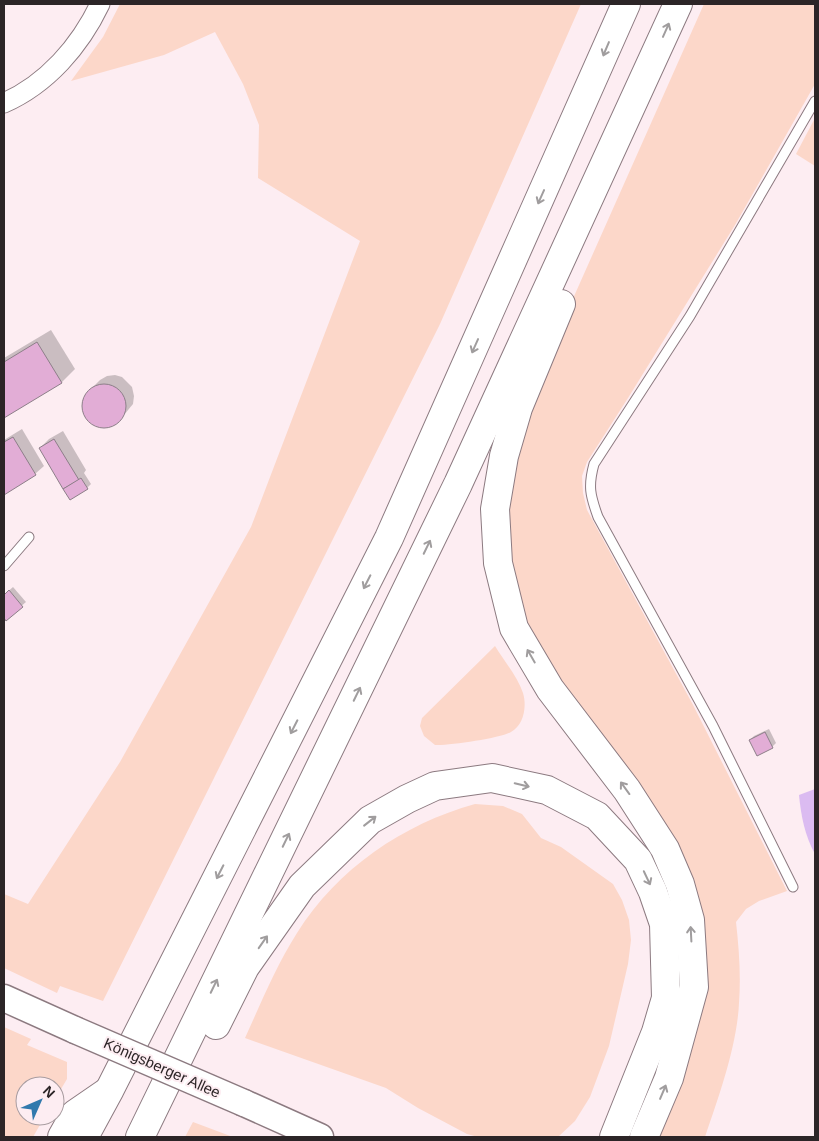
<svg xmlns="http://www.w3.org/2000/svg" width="819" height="1141" viewBox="0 0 819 1141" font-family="Arial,sans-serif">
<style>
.green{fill:#fcd7c9}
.water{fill:#dbbbf1}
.shadow{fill:#0003}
.building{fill:#e2add6;stroke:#8d7f89}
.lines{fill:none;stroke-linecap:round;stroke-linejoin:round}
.service-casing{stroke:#8c7a80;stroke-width:11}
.minor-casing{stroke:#8c7a80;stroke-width:21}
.secondary-casing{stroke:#8c7a80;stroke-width:29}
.motorway-casing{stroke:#8c7a80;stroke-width:30}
.service{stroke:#fff;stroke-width:9}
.minor{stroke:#fff;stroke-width:19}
.secondary{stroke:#fff;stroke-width:26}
.motorway{stroke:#fff;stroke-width:28}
.secondary-bridge-casing{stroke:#8c7a80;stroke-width:29;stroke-linecap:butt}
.secondary-bridge{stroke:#fff;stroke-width:26}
.oneway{stroke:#a09d9e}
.labels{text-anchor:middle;stroke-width:4;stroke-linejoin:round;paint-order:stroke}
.street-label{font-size:15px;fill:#2c2527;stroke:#fdedf2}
</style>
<rect width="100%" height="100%" fill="#fdedf2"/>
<!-- green -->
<g class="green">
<path d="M120,4H581L440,324L103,1001L60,986L57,993L4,968V894L28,904L120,762L251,527L360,241L258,178L259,125L243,84L215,32L164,55L71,81L103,37Z"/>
<path d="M704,4H815V84L735,225L628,398L587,462L582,476L583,493L587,510L692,703L787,891L759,901L746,909L736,922C739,949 741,975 739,1003C737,1046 719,1096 705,1137H658L705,986L707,965L704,929L676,844L662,818L551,666L528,626L515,595L504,511L531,393Z"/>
<path d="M815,118V166L796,154Z"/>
<path d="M495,646C504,661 518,677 523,693C527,706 524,725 511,732C501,738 448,746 435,745L424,736L420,726L422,718Z"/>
<path d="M475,804L503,806L522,814L541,838L561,847L613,884L622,900L629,920L631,940L628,964L609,1046L590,1097L575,1121L558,1137H478L467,1134L418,1108L386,1088L245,1038C261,1003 276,966 297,933C337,869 403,824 475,804Z"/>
<path d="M4,1027L31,1039L27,1045L67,1062V1079L55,1099V1086H25V1116H45L33,1137H4Z"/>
<path d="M193,1122L233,1137H185Z"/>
</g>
<!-- water -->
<path class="water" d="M815,789V854C805,836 801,816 799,795Z"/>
<!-- shadow -->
<g class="shadow">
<path d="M51,330L75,369L62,382L4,417V358Z"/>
<path d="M115,375L122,377L132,387L134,396L133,404L119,421L113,425L103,427L89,421L84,414L83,406L86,394L100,380L107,376Z"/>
<path d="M22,429L44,466L35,474L4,493V440Z"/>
<path d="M63,431L86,470L84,473L91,484L87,488L40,448L49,439Z"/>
<path d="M13,587L26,602L4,621V595Z"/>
<path d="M769,729L776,743L772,747L750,740L754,736Z"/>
</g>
<!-- building -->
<g class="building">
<path d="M37,342L62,383L4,418V362Z"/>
<circle cx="104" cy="406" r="22"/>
<path d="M13,437L36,475L4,495V442Z"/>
<path d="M54,439L79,480L63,489L39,448Z"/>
<path d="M81,478L88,489L70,500L63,489Z"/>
<path d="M9,590L23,607L6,621L4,618V595Z"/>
<path d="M765,732L773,748L757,756L749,740Z"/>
</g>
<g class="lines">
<defs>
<g id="service">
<path d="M4,566L29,537"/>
<path d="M793,887L713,726L598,517C590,495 588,486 594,464L690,316L815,101"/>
</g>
<path id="minor" d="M4,103C47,84 80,46 100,4"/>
<g id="secondary">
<path d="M4,998L75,1030"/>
<path d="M244,1103L320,1137"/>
</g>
<g id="motorway">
<path d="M561,304L518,408L504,456L495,509L498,563L514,628L550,689L627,790L665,849L680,884L690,920L694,987L669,1078L644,1137"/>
<path d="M216,1025L245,967L302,886L370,820L407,799L435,786L492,778L547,790L597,816L638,860L653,892L664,924L666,998L656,1032L614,1137"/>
<path d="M62,1137L75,1114L107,1092"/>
<path d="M84,1137L110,1089L389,538L626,4"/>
<path d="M140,1137L458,484L678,4"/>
</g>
</defs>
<!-- service casing -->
<use href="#service" class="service-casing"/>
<!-- minor casing -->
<use href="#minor" class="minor-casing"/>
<!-- secondary casing -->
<use href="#secondary" class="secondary-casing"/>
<!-- motorway casing -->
<use href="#motorway" class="motorway-casing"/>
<!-- service -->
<use href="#service" class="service"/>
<!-- minor -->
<use href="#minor" class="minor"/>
<!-- secondary -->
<use href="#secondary" class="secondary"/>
<!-- motorway -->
<use href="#motorway" class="motorway"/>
<defs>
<path id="secondary-bridge" d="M75,1030L244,1103"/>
</defs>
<!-- secondary-bridge casing -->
<use href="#secondary-bridge" class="secondary-bridge-casing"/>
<!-- secondary-bridge -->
<use href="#secondary-bridge" class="secondary-bridge"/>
</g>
<!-- one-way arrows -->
<defs><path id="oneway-shaft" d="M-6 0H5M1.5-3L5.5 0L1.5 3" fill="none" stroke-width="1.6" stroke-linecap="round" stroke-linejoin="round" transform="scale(1.25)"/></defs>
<g class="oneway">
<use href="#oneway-shaft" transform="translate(666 30) rotate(-66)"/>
<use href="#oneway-shaft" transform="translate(606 49) rotate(113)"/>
<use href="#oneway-shaft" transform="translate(541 197) rotate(114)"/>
<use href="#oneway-shaft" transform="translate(475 346) rotate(114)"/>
<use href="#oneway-shaft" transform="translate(427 547) rotate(-64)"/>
<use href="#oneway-shaft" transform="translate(367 582) rotate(117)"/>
<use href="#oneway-shaft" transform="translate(531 656) rotate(-120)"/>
<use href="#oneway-shaft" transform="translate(357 694) rotate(-64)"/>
<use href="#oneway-shaft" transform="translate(294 727) rotate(117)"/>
<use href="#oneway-shaft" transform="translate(522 785) rotate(13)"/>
<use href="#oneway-shaft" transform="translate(625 788) rotate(-126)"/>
<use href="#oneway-shaft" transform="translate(370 821) rotate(-38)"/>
<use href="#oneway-shaft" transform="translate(286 840) rotate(-64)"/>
<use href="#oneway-shaft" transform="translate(220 872) rotate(117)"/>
<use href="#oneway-shaft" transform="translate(647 878) rotate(65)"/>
<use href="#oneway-shaft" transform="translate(691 934) rotate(-93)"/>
<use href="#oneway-shaft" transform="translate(263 942) rotate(-55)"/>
<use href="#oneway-shaft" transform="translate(214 986) rotate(-64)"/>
<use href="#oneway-shaft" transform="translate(663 1092) rotate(-67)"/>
</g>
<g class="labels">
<!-- street labels -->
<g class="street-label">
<text transform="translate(162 1068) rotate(24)" y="5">Königsberger Allee</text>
</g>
</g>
<!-- border -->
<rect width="819" height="1141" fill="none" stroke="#2c2527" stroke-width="10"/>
<!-- north arrow -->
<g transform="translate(40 1101) rotate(45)"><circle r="24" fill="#fdedf2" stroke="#a99da1"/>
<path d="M0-4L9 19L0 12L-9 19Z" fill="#3179ad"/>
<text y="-8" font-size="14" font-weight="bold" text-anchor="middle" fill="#2c2527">N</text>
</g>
</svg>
